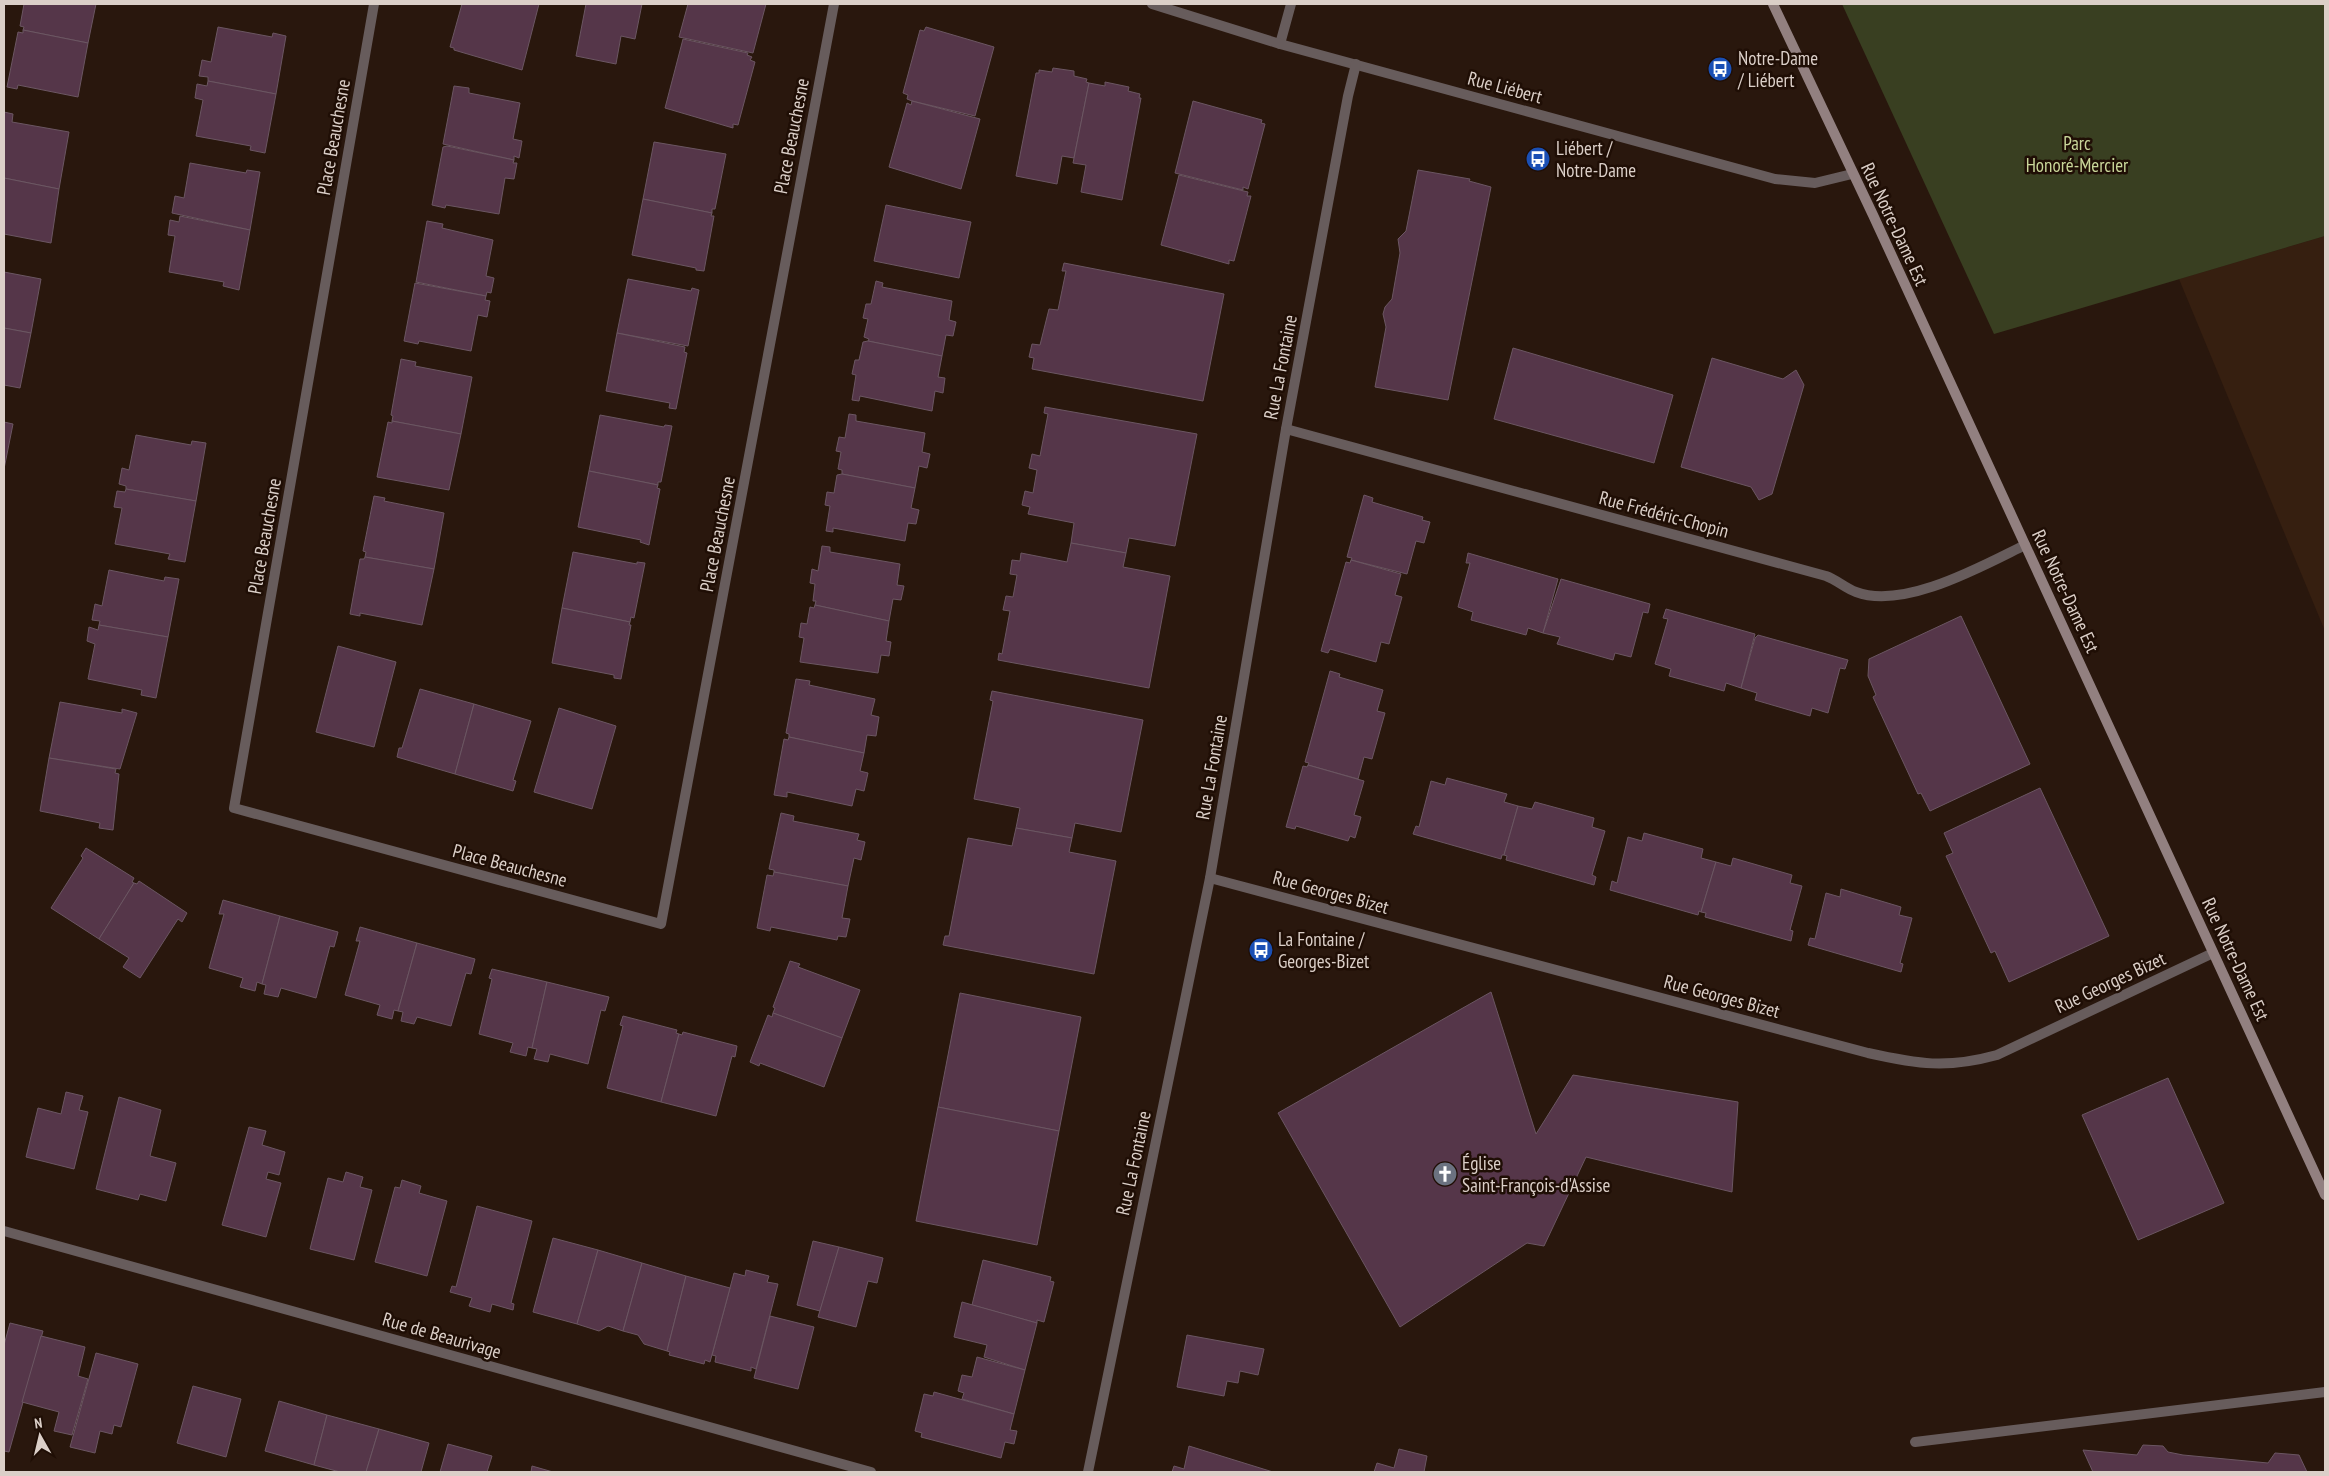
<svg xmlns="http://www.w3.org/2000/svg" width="2329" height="1476" viewBox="0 0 2329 1476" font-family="'PT Sans Narrow',sans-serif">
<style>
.built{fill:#361f10}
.green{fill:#393f21}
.building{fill:#553649;stroke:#6b5662}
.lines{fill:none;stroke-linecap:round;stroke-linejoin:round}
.service{stroke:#675c5c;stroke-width:10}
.minor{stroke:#675c5c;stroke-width:10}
.secondary{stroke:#928080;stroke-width:10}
.labels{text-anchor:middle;stroke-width:5;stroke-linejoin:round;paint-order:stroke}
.poi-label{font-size:19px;fill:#dbcfc8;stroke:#1f0e05;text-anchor:start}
.street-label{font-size:19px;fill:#dbcfc8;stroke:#1f0e05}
.park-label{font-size:19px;fill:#c9d699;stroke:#1f0e05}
</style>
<rect width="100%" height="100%" fill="#29170d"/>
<!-- built -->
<path class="built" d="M2325,236V631L2179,279Z"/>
<!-- green -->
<path class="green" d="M1842,4H2325V236L1994,334Z"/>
<!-- building -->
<g class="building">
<path d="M24,4H96L88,43L23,30L24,27L20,26Z"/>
<path d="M462,4H539L522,70L454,50V48L450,47Z"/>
<path d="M586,4H642L635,39L621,36L616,64L576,56Z"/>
<path d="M688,4H766L753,53L679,37Z"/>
<path d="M218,27L272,37L273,33L286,36L276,94L208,81V77L199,76L202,60L211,62Z"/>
<path d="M926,27L994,47L975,116L912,101L907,99L908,95L903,93L920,30L924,31Z"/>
<path d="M23,30L88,43L78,97L18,85L17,89L7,87L18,32L23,33Z"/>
<path d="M683,39L748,53L747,55L752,57L750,60L755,62L738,125L733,124V128L665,108Z"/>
<path d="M1053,68L1074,71V76L1087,79L1086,82L1089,83L1074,158L1062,156L1057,184L1016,176L1036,73H1039V70L1052,72Z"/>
<path d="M208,81L276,94L265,153L250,150L251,146L196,136L203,100L195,98L197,84L207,86Z"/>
<path d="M1105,82L1129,87L1128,91L1140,94L1139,98H1141L1122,200L1081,192L1086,165L1073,163L1089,83L1105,86Z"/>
<path d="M454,86L469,88V93L520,103L513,139L522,141L519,158L514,156V160L443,144Z"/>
<path d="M912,101L980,119L961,189L889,167L907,103L911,105Z"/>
<path d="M1193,101L1262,120L1261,123L1265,124L1248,189L1243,187V190L1175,173Z"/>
<path d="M4,112L13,114L12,122L69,132L59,189L4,178Z"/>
<path d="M654,142L726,154L715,209H712V213L643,199Z"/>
<path d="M447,146L514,160L513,163H517L514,179L505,178L499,214L446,205L445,208L432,205L443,147Z"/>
<path d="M190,163L246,173L247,170L260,172L250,230L172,213L175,196L184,198Z"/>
<path d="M1418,170L1470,179L1469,181L1491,187L1448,400L1375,387L1386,327L1383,314L1385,307L1392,299L1400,253L1398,239L1406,231Z"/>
<path d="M1179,175L1248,192L1247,196H1251L1234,261L1229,260V264L1161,245Z"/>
<path d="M4,178L59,189L51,243L4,234Z"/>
<path d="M643,199L712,213L711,216H714L704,271L696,270V268L632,255Z"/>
<path d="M886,205L971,222L959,278L874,261Z"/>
<path d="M180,216L250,230L239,290L223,286L224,282L169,272L175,236L168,235L170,220L179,222Z"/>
<path d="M427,221L443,224L442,228L493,240L486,276L494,278L491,293L487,292L486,296L416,282Z"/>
<path d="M1064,263L1224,294L1203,401L1032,369L1034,358L1029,357L1032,344L1040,345L1049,309L1058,310L1066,271H1062Z"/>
<path d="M4,272L41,279L31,333L4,328Z"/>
<path d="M628,279L691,291L692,288L699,290L688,346L617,333Z"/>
<path d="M876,281L883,283L882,287L952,301L949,320L956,322L953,336L946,335L942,356L868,341L869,339L864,337L868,319L863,318L866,304H871Z"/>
<path d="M415,283L486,296L485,300L490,301L487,317L478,315L471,351L419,341L418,344L404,341Z"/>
<path d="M4,328L31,333L20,388L4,385Z"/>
<path d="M617,333L685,347L684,352L687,353L676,409L669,408L670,403L606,391Z"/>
<path d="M868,341L942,356L938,377L945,378L943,393L935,391L932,411L860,396L859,401L852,400L856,375L852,374L855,360H859L863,342Z"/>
<path d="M1513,348L1673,395L1654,463L1494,419Z"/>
<path d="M1712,358L1783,379L1796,370L1804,385L1772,494L1759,500L1751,487L1681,467Z"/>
<path d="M401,359L416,362L415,366L472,377L461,434L392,421L393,416L391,415Z"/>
<path d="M1045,407L1197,434L1175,546L1129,538L1126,553L1071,543L1074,523L1028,514L1030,507L1022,505L1025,491L1033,493L1037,470L1029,468L1032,454L1040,456L1048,414L1044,413Z"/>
<path d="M849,414L856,415V421L925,433L922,452L930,454L927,468L919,466L915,488L842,474V470L838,469L841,452L836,451L839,437L845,438Z"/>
<path d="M600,415L664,427L665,425L672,426L661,482H658V485L589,471Z"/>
<path d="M392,421L461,434L449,490L377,477L388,422L392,423Z"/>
<path d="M4,422L13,424L4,469Z"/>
<path d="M136,435L191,445L192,441L206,443L196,501L126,489V486L119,484L122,468L129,470Z"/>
<path d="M589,471L658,485L657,488L660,489L649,545L640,542L641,540L578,527Z"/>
<path d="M842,474L915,488L911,508L919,510L916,524L908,523L905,541L833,528V532L826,531L830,506L825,505L827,492L834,493L837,475Z"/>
<path d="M126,489L196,501L185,562L168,559L170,554L115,544L122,508L114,507L117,491L125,492Z"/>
<path d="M1364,495L1373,498L1372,502L1423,517L1422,520L1430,522L1424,543L1416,541L1407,574L1351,560L1352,558L1347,557Z"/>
<path d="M374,496L385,498L384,501L444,513L434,569L365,557L366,552L363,551Z"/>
<path d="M1071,543L1126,553L1123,567L1170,576L1149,688L998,660L999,653L1002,654L1010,611L1003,610L1006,596L1013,597L1017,575L1010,574L1012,560L1020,561L1021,553L1067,562Z"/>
<path d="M822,546L830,547V552L900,564L897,585L904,586L901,600L893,599L889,621L815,605L816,601H813L815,584L810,583L812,569L818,571Z"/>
<path d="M573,552L637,564V562L645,563L634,618L631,617L630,622L562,608Z"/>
<path d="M1468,553L1558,579L1543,633L1528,628L1526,635L1471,620L1473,612L1458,607L1470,563H1466Z"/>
<path d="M365,557L434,569L422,625L360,613V616L350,614L360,559H364Z"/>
<path d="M1351,560L1401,574L1395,595L1402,597L1389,644L1381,642L1376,662L1330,649L1328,653L1321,651L1346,562L1350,563Z"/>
<path d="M109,570L164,581L165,577L179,579L168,637L99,625L100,621L92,620L95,604L102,606Z"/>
<path d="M1561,579L1650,604L1648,613L1643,612L1631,657L1615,653L1613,660L1557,644L1560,637L1543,633Z"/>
<path d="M815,605L889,621L886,641L891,642L889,656L881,655L878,673L800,662L804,638L799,637L801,623L807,624L810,607L814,608Z"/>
<path d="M562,608L630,622L629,625H631L621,679L614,678V675L552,663Z"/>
<path d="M1666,609L1755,634L1741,688L1726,683L1724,691L1669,676L1671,669L1655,664L1668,619L1663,618Z"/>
<path d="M1961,616L2030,764L1930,811L1921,793L1918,794L1873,697L1876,695L1868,676L1869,659Z"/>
<path d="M99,625L168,637L156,698L141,695L142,690L88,679L95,644L87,641L89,627L98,630Z"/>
<path d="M1758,635L1848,660L1845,669L1840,668L1828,713L1812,708L1810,716L1755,700L1757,693L1741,688L1755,638Z"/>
<path d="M338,646L396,662L374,747L316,732Z"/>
<path d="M1330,671L1340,674L1339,677L1383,690L1377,711L1385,713L1372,759L1364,757L1358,779L1308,765L1309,763L1305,762Z"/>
<path d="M796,679L810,681L809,685L875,699L871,715L879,717L876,736L867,735L864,753L789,737V734L786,733Z"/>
<path d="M420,689L474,704L455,774L397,757L399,748H402Z"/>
<path d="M992,691L1143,720L1121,832L1075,823L1072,838L1016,828L1020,808L974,799L993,701L990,700Z"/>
<path d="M60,702L122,713V709L137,713L120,769L49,758Z"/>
<path d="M474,704L531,721L513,780L516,781L513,791L455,774Z"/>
<path d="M559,708L616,726L592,809L534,792Z"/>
<path d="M789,737L864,753L860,771L868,773L864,791L856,789L852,806L787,792V797L774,795L784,739L788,740Z"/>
<path d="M49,758L116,769L115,773L119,774L113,830L99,828L100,823L40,811Z"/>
<path d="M1308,765L1364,781L1354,815L1361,817L1355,838L1350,836L1348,841L1296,826L1295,829L1286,827L1303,766L1307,767Z"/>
<path d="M1447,778L1507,794L1504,802L1518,806L1504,855H1502L1501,859L1413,834L1416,826L1419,827L1431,781L1445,785Z"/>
<path d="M2040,788L2109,936L2009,982L1995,951L1991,953L1946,856L1953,853L1944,833Z"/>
<path d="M1535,802L1594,818L1592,827L1605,831L1592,875L1596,877L1594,885L1506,860L1507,856L1504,855L1518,806L1532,809Z"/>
<path d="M781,813L794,816L793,821L859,834L857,840L865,842L861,860L854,858L848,886L774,872V870L769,869Z"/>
<path d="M1016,828L1072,838L1069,852L1116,861L1094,974L943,945L945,936H949L968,838L1012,846Z"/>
<path d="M1644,833L1703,849L1701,858L1716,862L1701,912L1699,911L1698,915L1610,890L1612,881L1617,883L1628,837L1642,841Z"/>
<path d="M86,848L134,878L132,882L134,883L99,939L51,908L83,858L81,856Z"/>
<path d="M1733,858L1792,875L1790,883L1802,886L1790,930L1793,931L1791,941L1705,917L1706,913L1701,912L1716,862L1731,866Z"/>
<path d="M774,872L848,886L842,918L850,919L846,937L838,936L837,940L771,927L770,931L757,928L767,875L773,876Z"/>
<path d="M139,881L187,913L182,922L178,919L140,978L123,967L129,958L99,939L134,883L137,884Z"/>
<path d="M1841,889L1901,907L1899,915L1912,918L1900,963L1903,964L1901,972L1808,945L1810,938L1815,939L1826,893L1840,897Z"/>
<path d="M223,900L280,916L262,984L257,982L255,991L240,987L243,978L209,968L224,914H219Z"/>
<path d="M280,916L338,932L334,947L330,946L316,998L281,988L278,997L264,994L266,985L262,984Z"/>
<path d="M360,927L417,943L398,1011L394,1010L392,1019L377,1015L380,1005L345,995L360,941H356Z"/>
<path d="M417,943L475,959L471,974L466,973L451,1026L417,1017L414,1024L401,1021L403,1012L398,1011Z"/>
<path d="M790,961L800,964L798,967L860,990L842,1038L773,1013L775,1008L773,1007Z"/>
<path d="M492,969L547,982L532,1048L528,1047L526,1056L510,1052L513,1043L479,1034L492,979L489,978Z"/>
<path d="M547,982L609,997L605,1011L601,1010L588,1064L550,1054L548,1062L534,1059L537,1049L532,1048Z"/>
<path d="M1491,992L1536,1134L1573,1075L1738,1102L1732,1192L1586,1157L1544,1246L1527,1243L1400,1327L1278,1113Z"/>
<path d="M960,993L1081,1017L1059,1131L938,1107Z"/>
<path d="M773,1013L842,1038L824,1087L760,1063L759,1066L750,1062L768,1015L772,1017Z"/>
<path d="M623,1016L677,1030L676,1033L679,1034L661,1102L607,1088L623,1026L620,1025Z"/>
<path d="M683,1032L737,1046L735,1057L732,1056L716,1116L661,1102L679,1034L682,1035Z"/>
<path d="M2168,1078L2224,1203L2138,1240L2082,1115Z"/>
<path d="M66,1092L83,1096L79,1110L88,1112L74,1169L26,1157L38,1108L61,1114Z"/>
<path d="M119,1097L161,1110L150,1156L176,1163L166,1201L140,1194L138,1200L96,1189Z"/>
<path d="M938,1107L1059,1131L1037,1245L916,1221Z"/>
<path d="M249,1127L266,1131L262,1145L285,1152L279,1175L268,1172L266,1179L281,1183L266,1237L222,1225Z"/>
<path d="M346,1172L363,1177L360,1187L372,1190L354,1260L310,1249L328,1178L343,1182Z"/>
<path d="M402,1180L421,1186L419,1193L447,1201L427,1276L375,1262L395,1187L400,1188Z"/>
<path d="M477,1206L532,1221L511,1303L514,1304L513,1310L492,1304L490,1312L469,1306L472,1298L450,1292L452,1286L456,1287Z"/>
<path d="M553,1238L598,1250L577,1324L533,1312Z"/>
<path d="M813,1241L839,1247L820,1311L797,1305Z"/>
<path d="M839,1247L883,1258L877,1283L868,1281L856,1327L818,1317Z"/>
<path d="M598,1250L642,1263L623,1331L608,1326L599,1331L577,1324Z"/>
<path d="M983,1260L1051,1277L1050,1281L1054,1282L1044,1322L1037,1320V1323L972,1305Z"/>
<path d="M642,1263L686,1276L667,1351L644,1344L638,1335L623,1331Z"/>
<path d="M746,1270L769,1276L767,1282L778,1284L756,1369L751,1367V1371L715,1362L716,1356L712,1355L734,1273L745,1276Z"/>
<path d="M686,1276L730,1288L710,1362L705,1360L704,1364L669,1355L670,1352L667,1351Z"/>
<path d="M962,1302L1037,1323L1025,1370L984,1357L987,1345L954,1337Z"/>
<path d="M770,1316L814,1327L798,1389L754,1378Z"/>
<path d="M10,1323L43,1331L9,1452L4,1451V1345Z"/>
<path d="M1187,1335L1264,1349L1258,1375L1240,1371L1238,1383L1227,1381L1224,1396L1177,1387Z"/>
<path d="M41,1336L85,1347L78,1376L88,1379L72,1435L54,1431L59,1412L22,1402Z"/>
<path d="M96,1353L138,1364L121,1427L114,1425L112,1434L100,1431L95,1453L70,1447Z"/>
<path d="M977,1357L1025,1370L1014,1414L962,1399L964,1393L958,1391L962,1375L972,1377Z"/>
<path d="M193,1386L241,1399L226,1457L177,1443Z"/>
<path d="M934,1392L1014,1414L1010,1430L1017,1431L1014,1444L1005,1442L1001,1458L921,1437L922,1433L915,1431L924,1394L933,1396Z"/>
<path d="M279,1401L327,1415L314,1465L265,1451Z"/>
<path d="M327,1415L379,1429L366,1472H340L314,1465Z"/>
<path d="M379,1429L429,1443L421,1472H366Z"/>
<path d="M448,1444L492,1456L487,1472H440Z"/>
<path d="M2143,1445L2163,1446L2168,1452L2183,1455L2268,1463L2275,1453L2299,1455L2307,1472H2093L2083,1450L2137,1455Z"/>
<path d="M1189,1446L1273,1472H1172L1174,1466L1184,1469Z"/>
<path d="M1399,1449L1427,1456L1424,1472H1374L1377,1463L1394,1468Z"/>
<path d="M532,1466L553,1472H531Z"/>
</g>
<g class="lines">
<!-- service -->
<g class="service">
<path d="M1280,44L1291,4"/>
<path d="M1915,1442L2325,1392"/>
</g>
<!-- minor -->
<g class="minor">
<path d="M374,4L234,808L661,924L834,4"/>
<path d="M1152,4L1280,44L1775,179L1815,183L1852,174"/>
<path d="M1286,429L1826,576C1837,580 1845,588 1856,592C1904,610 1982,566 2025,545"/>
<path d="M1210,878L1868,1053C1918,1064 1946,1069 1997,1055L2213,953"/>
<path d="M4,1231L871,1472"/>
<path d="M1088,1472L1210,878L1286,429L1348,96L1356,64"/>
</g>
<!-- secondary -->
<path class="secondary" d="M1773,4L1873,215L2325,1195"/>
</g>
<!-- icons -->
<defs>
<symbol id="bus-disc" viewBox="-11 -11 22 22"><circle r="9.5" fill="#1a4fb4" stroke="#1f0e05"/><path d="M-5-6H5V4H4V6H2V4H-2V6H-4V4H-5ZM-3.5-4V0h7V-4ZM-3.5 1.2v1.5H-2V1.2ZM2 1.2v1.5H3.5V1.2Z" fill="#fff"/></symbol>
<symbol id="church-disc" viewBox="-11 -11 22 22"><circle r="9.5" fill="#6b7280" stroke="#1f0e05"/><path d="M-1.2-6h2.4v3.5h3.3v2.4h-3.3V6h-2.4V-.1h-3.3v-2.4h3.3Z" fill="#fff"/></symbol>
</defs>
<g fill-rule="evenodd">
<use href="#bus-disc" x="1706" y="55" width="28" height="28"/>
<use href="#bus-disc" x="1524" y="145" width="28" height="28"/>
<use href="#bus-disc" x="1247" y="936" width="28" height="28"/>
<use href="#church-disc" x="1431" y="1160" width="28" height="28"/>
</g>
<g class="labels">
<!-- poi labels -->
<g class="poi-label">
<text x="1738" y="65">Notre-Dame<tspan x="1738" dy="22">/ Liébert</tspan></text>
<text x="1556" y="155">Liébert /<tspan x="1556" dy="22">Notre-Dame</tspan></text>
<text x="1278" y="946">La Fontaine /<tspan x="1278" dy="22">Georges-Bizet</tspan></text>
<text x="1462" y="1170">Église<tspan x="1462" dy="22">Saint-François-d'Assise</tspan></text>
</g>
<!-- street labels -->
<g class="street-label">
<text transform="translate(1505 87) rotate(15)" y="7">Rue Liébert</text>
<text transform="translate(791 136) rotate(-79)" y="7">Place Beauchesne</text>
<text transform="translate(333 137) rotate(-80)" y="7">Place Beauchesne</text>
<text transform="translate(1895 224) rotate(65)" y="7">Rue Notre-Dame Est</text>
<text transform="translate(1280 367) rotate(-79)" y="7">Rue La Fontaine</text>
<text transform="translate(1664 514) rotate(15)" y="7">Rue Frédéric-Chopin</text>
<text transform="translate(717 534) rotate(-79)" y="7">Place Beauchesne</text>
<text transform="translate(264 536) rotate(-80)" y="7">Place Beauchesne</text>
<text transform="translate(2066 591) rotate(65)" y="7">Rue Notre-Dame Est</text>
<text transform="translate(1211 767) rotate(-80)" y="7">Rue La Fontaine</text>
<text transform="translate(510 865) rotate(15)" y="7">Place Beauchesne</text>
<text transform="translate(1331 892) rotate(15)" y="7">Rue Georges Bizet</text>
<text transform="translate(2236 959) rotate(65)" y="7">Rue Notre-Dame Est</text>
<text transform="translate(2110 982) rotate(-25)" y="7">Rue Georges Bizet</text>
<text transform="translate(1722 996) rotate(15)" y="7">Rue Georges Bizet</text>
<text transform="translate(1133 1163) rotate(-78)" y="7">Rue La Fontaine</text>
<text transform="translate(442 1335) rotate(16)" y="7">Rue de Beaurivage</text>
</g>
<!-- park labels -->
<g class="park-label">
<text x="2077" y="150">Parc<tspan x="2077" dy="22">Honoré-Mercier</tspan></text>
</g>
</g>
<!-- border -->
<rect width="2329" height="1476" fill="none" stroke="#dbcfc8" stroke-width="10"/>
<!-- north arrow -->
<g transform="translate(40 1436) rotate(352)" stroke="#1f0e05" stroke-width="4" paint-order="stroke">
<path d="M0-4L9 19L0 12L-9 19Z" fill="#dbcfc8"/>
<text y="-8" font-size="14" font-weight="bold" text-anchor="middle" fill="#dbcfc8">N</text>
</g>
</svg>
